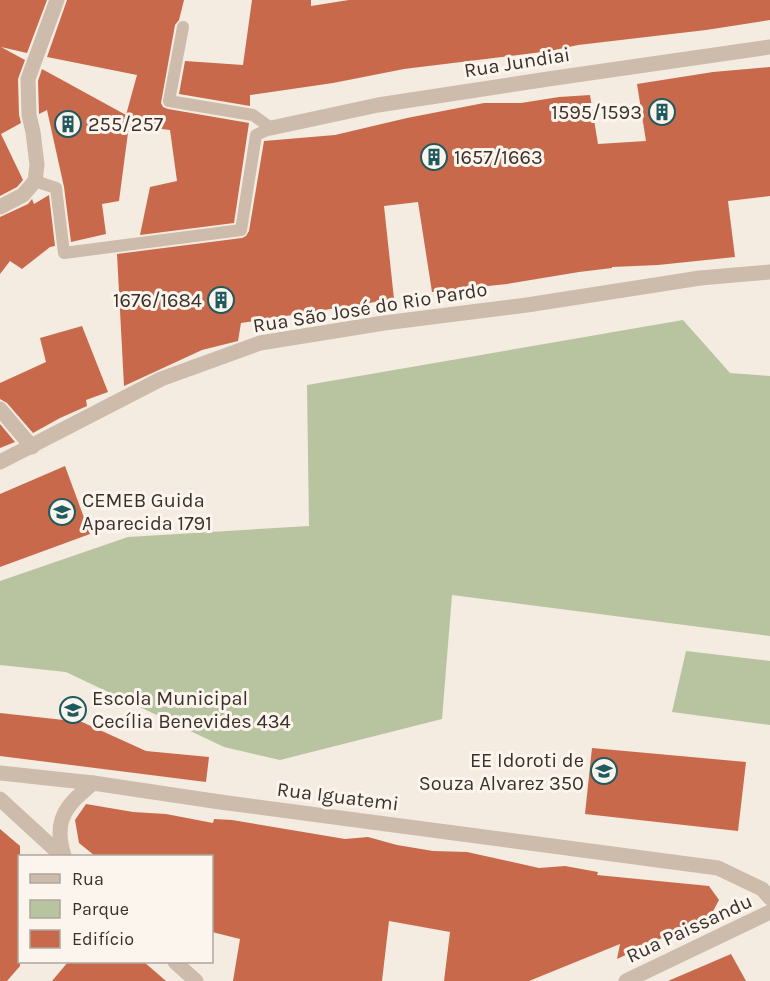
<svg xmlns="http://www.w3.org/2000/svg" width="770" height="981" viewBox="0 0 770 981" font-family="Karla,sans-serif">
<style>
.green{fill:#b8c4a0}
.building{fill:#c8694b}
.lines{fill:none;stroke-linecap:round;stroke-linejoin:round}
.service{stroke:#cdbbac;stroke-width:12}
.minor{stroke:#cdbbac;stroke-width:15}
.labels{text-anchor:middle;stroke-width:6;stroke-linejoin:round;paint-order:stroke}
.street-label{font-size:20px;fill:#3b302b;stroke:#fbf5ee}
.poi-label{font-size:20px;fill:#3b302b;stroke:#fbf5ee;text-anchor:start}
</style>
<rect width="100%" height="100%" fill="#f4ebe1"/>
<!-- green -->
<g class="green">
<path d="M683,320L730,373L770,376V636L452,595L442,719L280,760L224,747L66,672L0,665V581L128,537L309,526L307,385Z"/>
<path d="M686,651L770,661V725L672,712Z"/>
</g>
<!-- building -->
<g class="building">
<path d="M0,0H47L27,53L1,47L25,60L18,79L19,115L21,123L1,134L23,180L17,187L0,196Z"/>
<path d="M67,0H184L179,20L175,25L161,103L163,107L168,109L249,123L234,223L140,235L150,187L177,181L170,130L129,125L119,201L102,204L106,234L71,242L64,187L47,110L39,114L38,81L42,69L126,115L137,75L47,57Z"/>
<path d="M252,0H311V6L349,0H770V20L706,30L578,45L550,51L404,69L333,83L250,95V106L179,94L185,61L243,65Z"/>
<path d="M770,67V196L728,201L735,257L658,265L612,267V268L579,272L507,284L432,292L418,202L384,206L394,299L241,323L238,341L202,350L124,386L117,254L242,238L246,236L249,231L264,141L335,135L407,118L484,103H521L559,97L590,95L598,144L646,141L637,84L713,72Z"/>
<path d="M49,195L55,246L50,247L22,269L10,261L0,274V217L28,204L32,199L34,204Z"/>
<path d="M82,326L108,392L86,400L87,406L60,418L33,433L7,403L0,399V383L46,362L40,338Z"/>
<path d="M0,424L15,442L0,448Z"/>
<path d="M65,466L90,534L0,567V494Z"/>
<path d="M0,713L82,722L146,751L209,757L206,782L0,756Z"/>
<path d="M592,748L746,762L738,831L585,814Z"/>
<path d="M86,804L133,812L166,814L213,823L214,819L232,820L345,839L368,837L397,845L433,851L467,852L539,868L565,866L598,872L597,875L709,886L719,900L711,915L617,959L620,944L529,981H444L450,932L389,921L382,981H233L240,939L212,932V856H95L79,843L75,820Z"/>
<path d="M0,829L20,846V966L7,981H0Z"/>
<path d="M731,954L746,981H668Z"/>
<path d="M68,962H144L166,981H52Z"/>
</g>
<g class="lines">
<!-- service -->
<g class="service">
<path d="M183,27L169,101L253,115L271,128"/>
<path d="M35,181L56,188L64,253L241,230L256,135L271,128"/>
</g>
<!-- minor -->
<g class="minor">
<path d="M271,128L378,105L548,79L770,47"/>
<path d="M0,207L23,195L35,181L37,165L33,132L29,115L28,79L57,0"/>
<path d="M0,409L32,447"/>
<path d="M0,462L161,379L260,343L384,323L527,305L700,278L770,272"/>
<path d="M0,773L93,783L220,802L718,868L762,889L770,898"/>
<path d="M0,799L62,856"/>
<path d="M64,856C62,849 60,840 60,833C60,809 77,797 93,783"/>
<path d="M175,962L196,981"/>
<path d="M626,981L770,912"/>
</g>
</g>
<!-- icons -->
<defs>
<symbol id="building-ring" viewBox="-11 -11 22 22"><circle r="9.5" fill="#fbf5ee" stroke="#1f5a5e" stroke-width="1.5"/><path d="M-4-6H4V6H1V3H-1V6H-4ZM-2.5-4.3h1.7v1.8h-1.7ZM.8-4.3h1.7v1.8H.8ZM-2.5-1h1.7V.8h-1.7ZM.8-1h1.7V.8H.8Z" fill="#1f5a5e"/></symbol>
<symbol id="school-ring" viewBox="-11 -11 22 22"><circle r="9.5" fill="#fbf5ee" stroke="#1f5a5e" stroke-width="1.5"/><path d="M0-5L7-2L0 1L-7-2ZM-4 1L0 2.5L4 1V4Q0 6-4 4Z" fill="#1f5a5e"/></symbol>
</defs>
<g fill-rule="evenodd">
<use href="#building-ring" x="647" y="97" width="30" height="30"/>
<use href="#building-ring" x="53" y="109" width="30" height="30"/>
<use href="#building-ring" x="419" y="142" width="30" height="30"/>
<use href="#building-ring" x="206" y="285" width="30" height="30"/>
<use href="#school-ring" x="47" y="497" width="30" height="30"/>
<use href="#school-ring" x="58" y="695" width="30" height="30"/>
<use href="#school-ring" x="589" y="756" width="30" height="30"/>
</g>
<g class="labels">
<!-- street labels -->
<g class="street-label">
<text transform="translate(517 62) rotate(-9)" y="7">Rua Jundiai</text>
<text transform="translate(370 307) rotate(-9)" y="7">Rua São José do Rio Pardo</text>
<text transform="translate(338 796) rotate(7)" y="7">Rua Iguatemi</text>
<text transform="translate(689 928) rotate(-25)" y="7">Rua Paissandu</text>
</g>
<!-- poi labels -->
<g class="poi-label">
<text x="642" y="119" text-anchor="end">1595/1593</text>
<text x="88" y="131">255/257</text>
<text x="454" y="164">1657/1663</text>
<text x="202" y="307" text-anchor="end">1676/1684</text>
<text x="82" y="507">CEMEB Guida<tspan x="82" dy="23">Aparecida 1791</tspan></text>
<text x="92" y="705">Escola Municipal<tspan x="92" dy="23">Cecília Benevides 434</tspan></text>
<text x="584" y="767" text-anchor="end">EE Idoroti de<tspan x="584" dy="23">Souza Alvarez 350</tspan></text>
</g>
</g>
<!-- legend -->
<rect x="18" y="855" width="195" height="108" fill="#fbf5ee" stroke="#aea6a0" stroke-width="1.5"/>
<rect x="30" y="874" width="30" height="9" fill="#cdbbac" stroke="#aea6a0" stroke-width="1.5"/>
<text x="72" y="885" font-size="18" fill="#3b302b">Rua</text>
<rect x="30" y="900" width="30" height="18" fill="#b8c4a0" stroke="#aea6a0" stroke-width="1.5"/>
<text x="72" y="915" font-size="18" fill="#3b302b">Parque</text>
<rect x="30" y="930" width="30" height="18" fill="#c8694b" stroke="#aea6a0" stroke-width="1.5"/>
<text x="72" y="945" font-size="18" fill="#3b302b">Edifício</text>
</svg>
